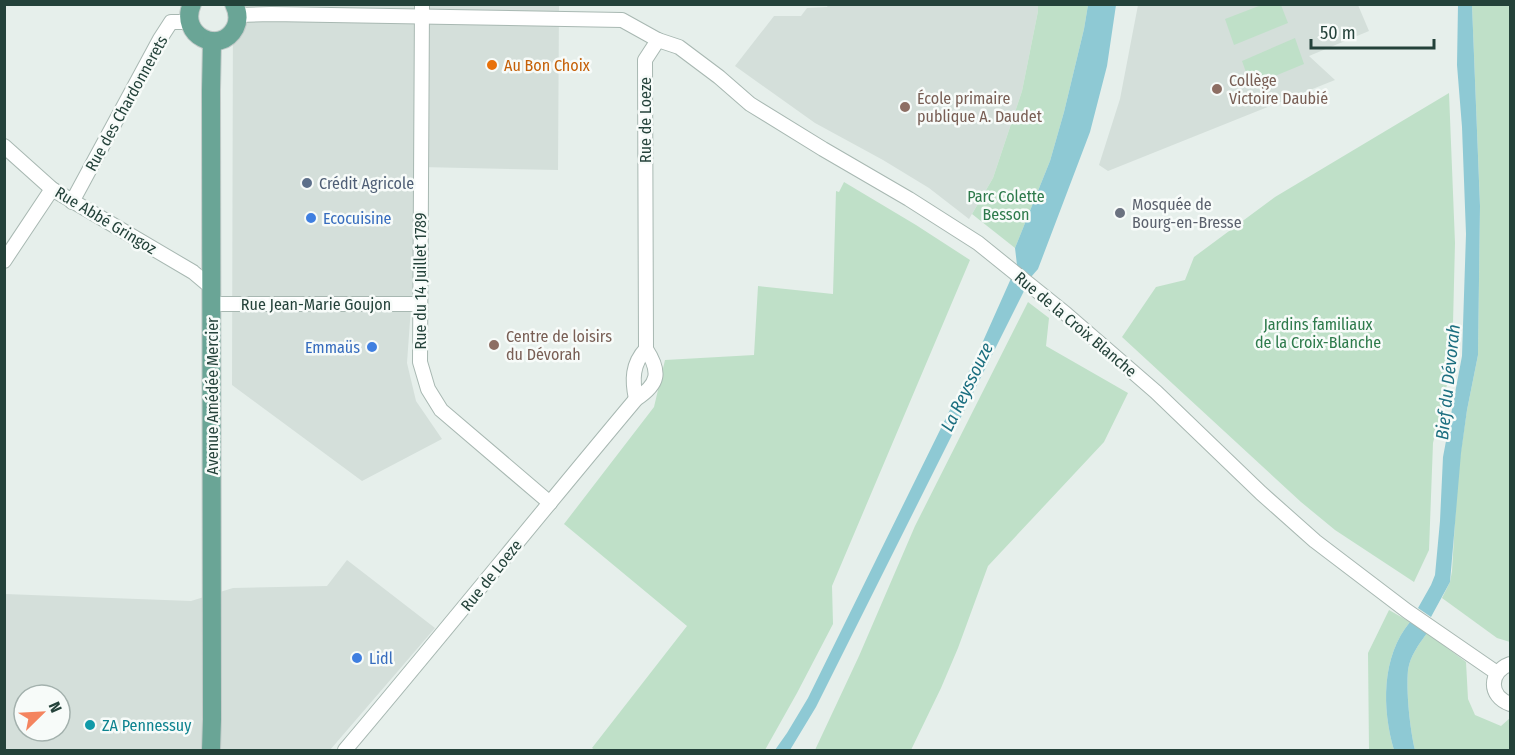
<svg xmlns="http://www.w3.org/2000/svg" width="1515" height="755" viewBox="0 0 1515 755" font-family="'Fira Sans Condensed',sans-serif">
<style>
.built{fill:#d4dfda;fill-rule:evenodd}
.green{fill:#bfe0c8}
.water{fill:#8ec9d4}
.lines{fill:none;stroke-linecap:round;stroke-linejoin:round}
.minor-casing{stroke:#a8b8b2;stroke-width:16}
.primary-casing{stroke:#c2cac8;stroke-width:20}
.minor{stroke:#fff;stroke-width:14}
.primary{stroke:#6aa596;stroke-width:18}
.food-dot{fill:#e8710a;stroke:#f7fbf9;stroke-width:2}
.education-dot{fill:#8d6e63;stroke:#f7fbf9;stroke-width:2}
.service-dot{fill:#5c6f8a;stroke:#f7fbf9;stroke-width:2}
.worship-dot{fill:#6b7280;stroke:#f7fbf9;stroke-width:2}
.shop-dot{fill:#3f7fe0;stroke:#f7fbf9;stroke-width:2}
.culture-dot{fill:#0f9aa8;stroke:#f7fbf9;stroke-width:2}
.labels{text-anchor:middle;stroke-width:5;stroke-linejoin:round;paint-order:stroke}
.food-label{font-size:16px;fill:#c56008;stroke:#f7fbf9;text-anchor:start}
.education-label{font-size:16px;fill:#785e54;stroke:#f7fbf9;text-anchor:start}
.street-label{font-size:16px;fill:#24423a;stroke:#f7fbf9}
.service-label{font-size:16px;fill:#4e5e75;stroke:#f7fbf9;text-anchor:start}
.park-label{font-size:16px;fill:#2d7a4b;stroke:#f7fbf9}
.worship-label{font-size:16px;fill:#5b616d;stroke:#f7fbf9;text-anchor:start}
.shop-label{font-size:16px;fill:#366cbe;stroke:#f7fbf9;text-anchor:start}
.culture-label{font-size:16px;fill:#0d838f;stroke:#f7fbf9;text-anchor:start}
.water-label{font-size:18px;font-style:italic;fill:#1c6f80;stroke:#f7fbf9}
</style>
<rect width="100%" height="100%" fill="#e6efeb"/>
<!-- built -->
<g class="built">
<path d="M829,4L1038,5V11L1022,91L993,178L969,219L929,188L883,160L815,123L735,66L774,16H801L807,8L827,7Z"/>
<path d="M233,5H559L558,170L421,167L407,363L416,401L442,439L362,481L232,385Z"/>
<path d="M1138,5H1358L1369,31L1309,56L1335,80L1108,171L1099,165L1120,99Z"/>
<path d="M347,560L435,628L330,750H5V594L191,601L233,588L327,586ZM24,695H60V731H24Z"/>
</g>
<!-- green -->
<g class="green">
<path d="M1264,4L1281,5L1288,23L1234,45L1225,19Z"/>
<path d="M1038,5H1088L1084,29L1064,112L1050,161L1015,248L972,214L993,178L1022,91L1038,11Z"/>
<path d="M1472,5H1510V642L1497,638L1442,598L1450,582L1452,571L1458,471L1467,410L1478,355L1480,205Z"/>
<path d="M1295,38L1304,64L1251,86L1242,61Z"/>
<path d="M1449,93L1455,243L1452,364L1433,443L1429,550L1414,582L1335,530L1301,502L1122,337L1156,287L1185,280L1194,257L1275,197Z"/>
<path d="M844,182L916,225L970,260L832,586L833,624L797,693L765,750H595L592,748L687,626L564,524L654,407L665,360L754,355L758,286L833,294L836,191L839,192Z"/>
<path d="M1028,302L1049,318L1046,346L1128,393L1104,442L988,566L958,648L941,688L911,750H815L859,656L915,526Z"/>
<path d="M1389,610L1410,622C1381,657 1382,709 1394,750H1369L1368,653Z"/>
<path d="M1427,633L1466,662L1468,699L1475,715L1501,726L1510,718V750H1415C1410,729 1406,692 1408,670C1410,656 1419,644 1427,633Z"/>
</g>
<!-- water -->
<g class="water">
<path d="M1088,5H1116L1107,66L1090,132L1038,269L1031,277L816,707L790,750H775L787,733L808,698L976,357L1017,265L1015,248L1050,161L1064,112L1084,29Z"/>
<path d="M1458,5H1472L1480,206L1478,355L1467,410L1461,453L1450,582L1431,617L1418,608L1431,585L1435,575L1440,521L1443,457L1462,356L1466,234L1462,127L1457,65Z"/>
<path d="M1410,622L1419,626L1427,633C1419,644 1410,656 1408,670C1406,692 1410,729 1415,750H1394C1382,709 1381,657 1410,622Z"/>
</g>
<g class="lines">
<defs>
<g id="minor">
<path d="M422,4L420,362L428,389L441,410L550,503"/>
<path d="M238,15L271,14L622,20L658,40L679,47L719,77L750,104L823,149L909,199L978,243L1066,314L1156,392L1261,493L1315,541L1407,611L1497,673"/>
<path d="M4,146L52,189L193,272L212,288"/>
<path d="M72,202L160,39L171,22H190"/>
<path d="M4,261L52,189"/>
<path d="M212,304H420"/>
<path d="M636,399C632,380 632,364 646,349"/>
<path d="M1510,664C1489,672 1488,696 1510,704"/>
<path d="M345,750C443,634 538,516 636,399C659,384 661,372 646,349L645,60L658,40"/>
</g>
<g id="primary">
<path d="M192,4C178,35 220,56 235,28C239,20 238,12 234,4"/>
<path d="M211,750L212,719L211,90L212,41"/>
</g>
</defs>
<!-- minor casing -->
<use href="#minor" class="minor-casing"/>
<!-- primary casing -->
<use href="#primary" class="primary-casing"/>
<!-- minor -->
<use href="#minor" class="minor"/>
<!-- primary -->
<use href="#primary" class="primary"/>
</g>
<!-- markers -->
<circle class="food-dot" cx="492" cy="65" r="6"/>
<g class="education-dot">
<circle cx="1217" cy="89" r="6"/>
<circle cx="905" cy="107" r="6"/>
<circle cx="494" cy="345" r="6"/>
</g>
<circle class="service-dot" cx="307" cy="183" r="6"/>
<circle class="worship-dot" cx="1120" cy="213" r="6"/>
<g class="shop-dot">
<circle cx="311" cy="218" r="6"/>
<circle cx="372" cy="347" r="6"/>
<circle cx="357" cy="658" r="6"/>
</g>
<circle class="culture-dot" cx="90" cy="725" r="6"/>
<g class="labels">
<!-- food labels -->
<g class="food-label">
<text x="504" y="71">Au Bon Choix</text>
</g>
<!-- education labels -->
<g class="education-label">
<text x="1229" y="86">Collège<tspan x="1229" dy="18">Victoire Daubié</tspan></text>
<text x="917" y="104">École primaire<tspan x="917" dy="18">publique A. Daudet</tspan></text>
<text x="506" y="342">Centre de loisirs<tspan x="506" dy="18">du Dévorah</tspan></text>
</g>
<!-- street labels -->
<g class="street-label">
<text transform="translate(126 103) rotate(-61)" y="6">Rue des Chardonnerets</text>
<text transform="translate(645 120) rotate(-90)" y="6">Rue de Loeze</text>
<text transform="translate(106 220) rotate(31)" y="6">Rue Abbé Gringoz</text>
<text transform="translate(420 281) rotate(-90)" y="6">Rue du 14 Juillet 1789</text>
<text x="316" y="310">Rue Jean-Marie Goujon</text>
<text transform="translate(1076 324) rotate(40)" y="6">Rue de la Croix Blanche</text>
<text transform="translate(212 396) rotate(-90)" y="6">Avenue Amédée Mercier</text>
<text transform="translate(491 575) rotate(-51)" y="6">Rue de Loeze</text>
</g>
<!-- service labels -->
<g class="service-label">
<text x="319" y="189">Crédit Agricole</text>
</g>
<!-- park labels -->
<g class="park-label">
<text x="1006" y="202">Parc Colette<tspan x="1006" dy="18">Besson</tspan></text>
<text x="1318" y="330">Jardins familiaux<tspan x="1318" dy="18">de la Croix-Blanche</tspan></text>
</g>
<!-- worship labels -->
<g class="worship-label">
<text x="1132" y="210">Mosquée de<tspan x="1132" dy="18">Bourg-en-Bresse</tspan></text>
</g>
<!-- shop labels -->
<g class="shop-label">
<text x="323" y="224">Ecocuisine</text>
<text x="360" y="353" text-anchor="end">Emmaüs</text>
<text x="369" y="664">Lidl</text>
</g>
<!-- culture labels -->
<g class="culture-label">
<text x="102" y="731">ZA Pennessuy</text>
</g>
<!-- water labels -->
<g class="water-label">
<text transform="translate(1448 382) rotate(-84)" y="6">Bief du Dévorah</text>
<text transform="translate(967 387) rotate(-64)" y="6">La Reyssouze</text>
</g>
</g>
<!-- border -->
<rect width="1515" height="755" fill="none" stroke="#24423a" stroke-width="12"/>
<!-- north arrow -->
<g transform="translate(42 713) rotate(66)"><circle r="28" fill="#f7fbf9" stroke="#a3b1ad" stroke-width="1.5"/>
<path d="M0-4.5L10 22L0 15L-10 22Z" fill="#f4845f"/>
<text y="-9" font-size="16" font-weight="bold" text-anchor="middle" fill="#24423a">N</text>
</g>
<!-- scale -->
<path d="M1311 39v9h123v-9" fill="none" stroke="#24423a" stroke-width="3"/>
<text x="1320" y="39" font-size="18" fill="#24423a" stroke="#f7fbf9" stroke-width="4.5" paint-order="stroke">50 m</text>
</svg>
